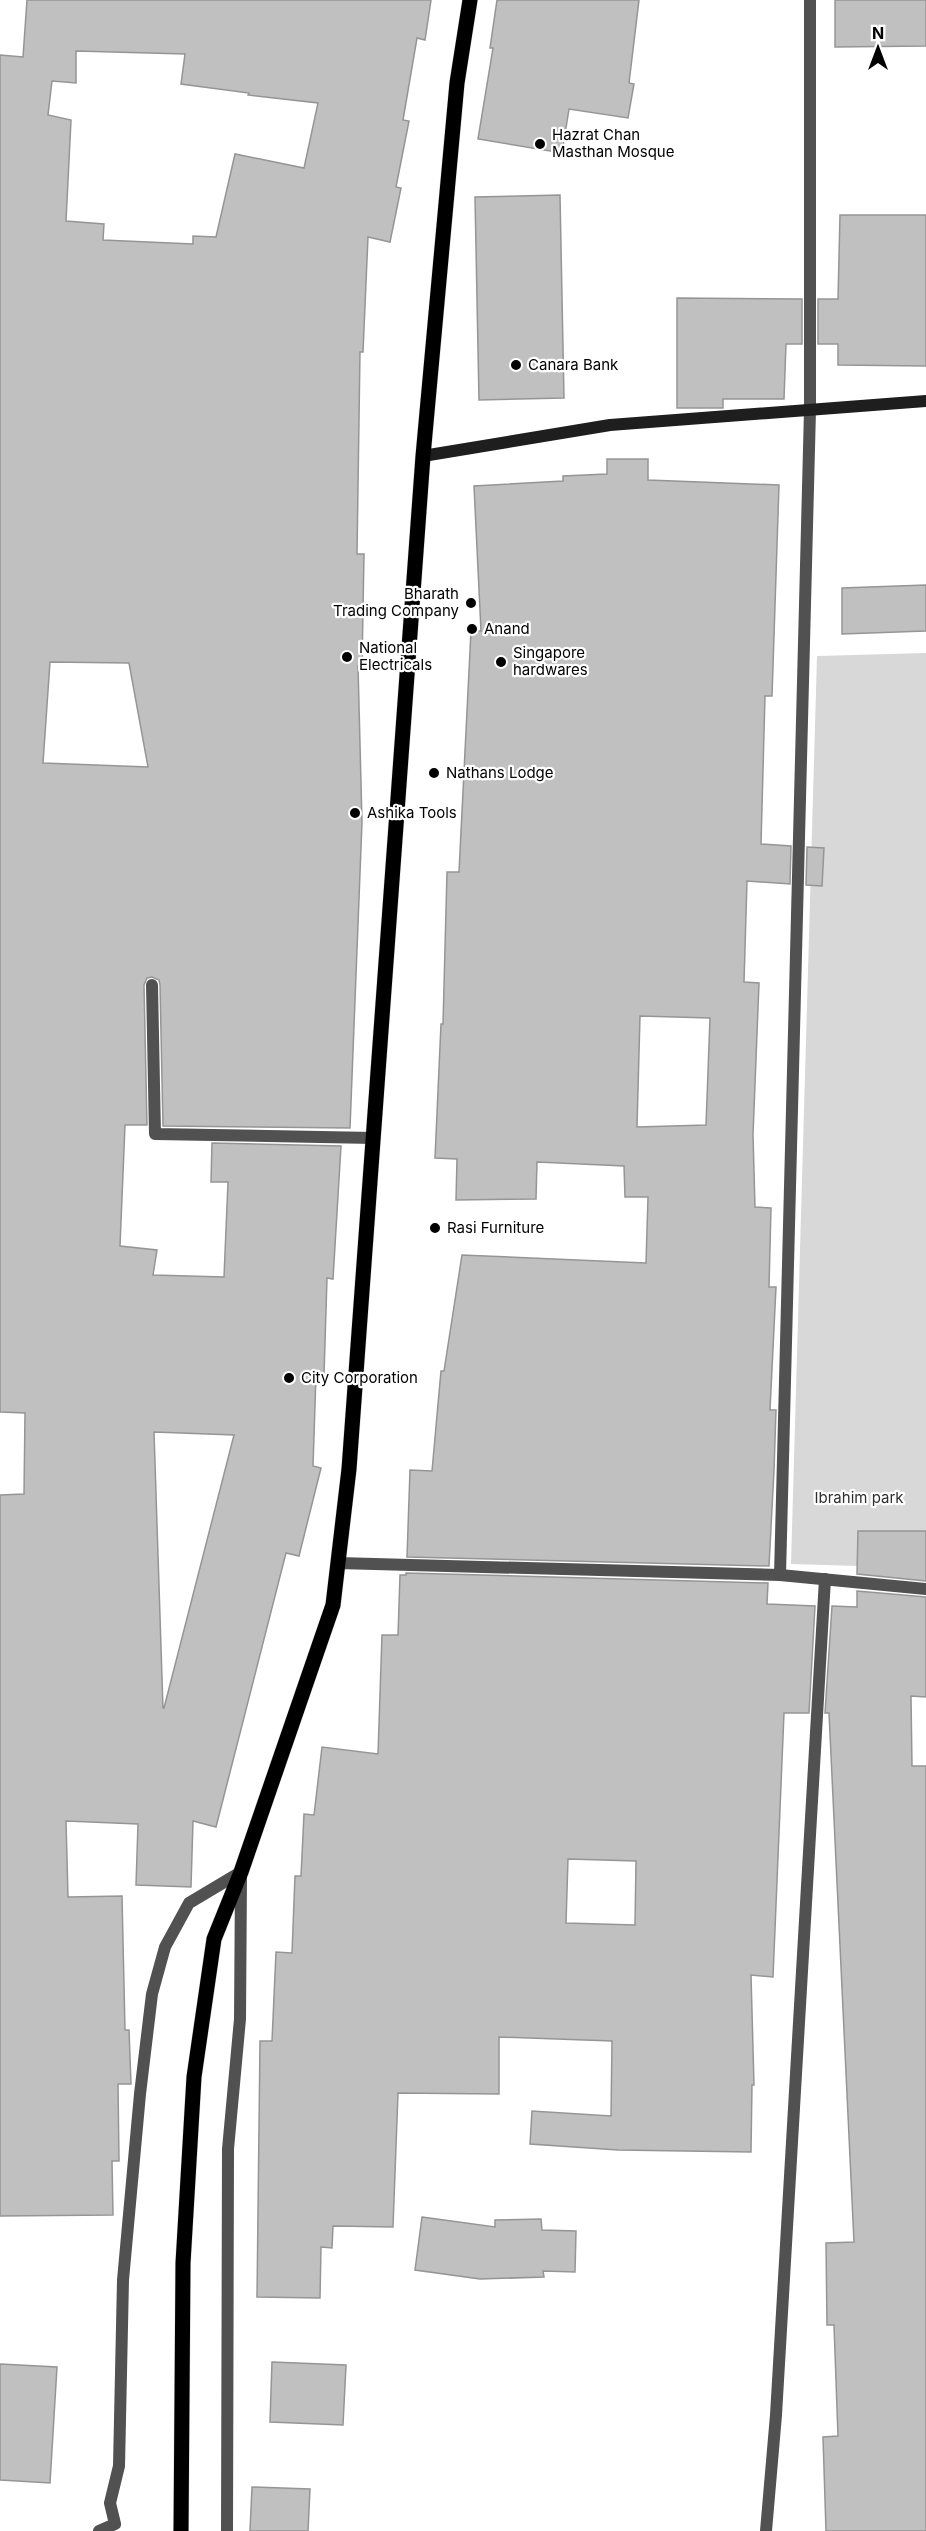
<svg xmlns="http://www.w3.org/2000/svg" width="926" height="2531" viewBox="0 0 926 2531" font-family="Inter,sans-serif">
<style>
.green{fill:#d8d8d8}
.building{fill:#c0c0c0;stroke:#959595;stroke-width:1.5;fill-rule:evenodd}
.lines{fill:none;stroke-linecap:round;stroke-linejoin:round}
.primary-casing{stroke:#dbdbdb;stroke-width:16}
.street{stroke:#515151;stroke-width:12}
.secondary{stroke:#1e1e1e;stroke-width:12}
.primary{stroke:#000;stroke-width:15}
.poi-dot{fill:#000;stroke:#fff;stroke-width:2}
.labels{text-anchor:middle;stroke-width:4.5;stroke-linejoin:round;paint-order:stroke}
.poi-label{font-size:15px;fill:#000;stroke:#fff;text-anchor:start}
.park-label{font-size:15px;fill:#2f2f2f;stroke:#fff}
</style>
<rect width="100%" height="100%" fill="#fff"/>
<!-- green -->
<path class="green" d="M926,653V1568L791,1564L817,656Z"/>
<!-- building -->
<g class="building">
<path d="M27,0H431L425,40L417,38L403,120L409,121L396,187L401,188L390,242L368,237L363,352H360L357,554H364L362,666H358L362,822L350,1128L163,1126L160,985L159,980L152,977L147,978L144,985L147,1125H125L120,1246L157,1250L153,1275L224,1277L228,1182H211L212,1143L341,1146L333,1279L327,1278L324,1375H316L313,1466L321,1468L299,1556L286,1553L216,1827L193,1821L191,1887L136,1885L138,1824L66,1821L68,1897L122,1896L125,2030H129L131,2084H118L119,2161H112L113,2215L0,2216V1495L24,1494L25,1413L0,1412V55L23,57ZM76,51L185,54L181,84L249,93L248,95L318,103L304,168L235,154L216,237L193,236V244L103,240L104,224L66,221L71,120L48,115L52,81L76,83ZM50,662L129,663L148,767L43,763ZM154,1432L234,1435L164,1708H163Z"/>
<path d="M497,0H639L629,83L634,84L628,118L569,109L562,153L478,139L493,48H490Z"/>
<path d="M835,0H926V46L835,47Z"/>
<path d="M560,195L564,398L479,400L475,197Z"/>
<path d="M840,215H926V366L838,365V344H818V299H838Z"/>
<path d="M677,298L802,299V344H786L784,399H723V408H677Z"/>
<path d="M607,459H648V480L779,485L772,696H765L761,844L791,846L790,884L747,881L744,982L759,983L753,1135L755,1207L771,1208L769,1287H776L770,1410H776L774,1470L769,1566L407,1557L410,1470L432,1471L441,1371H444L462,1255L646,1263L648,1197H625L624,1166L537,1162L536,1199L456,1200L457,1159L435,1158L441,1024H443L447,872H459L471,631H481L474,486L563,481V476L607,474ZM640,1016L710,1018L706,1125L637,1127Z"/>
<path d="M926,585V631L842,634V588Z"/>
<path d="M807,847L824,848L822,886L806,885Z"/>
<path d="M858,1531H926V1581L857,1574Z"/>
<path d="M406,1573L768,1583L767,1604L815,1606L809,1713H784L773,1977L751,1975L754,2085H752L751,2152L618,2150L530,2144L532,2111L611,2116L612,2041L499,2037V2094L398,2093L393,2227L333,2226L332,2248L321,2247L320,2298L257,2297L260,2041H272L276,1952L292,1953L295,1876H301L304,1814L314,1815L322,1747L378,1754L382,1635H398L400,1575H406ZM568,1859L636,1861L635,1925L566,1923Z"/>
<path d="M857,1591L926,1597V1697L911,1696L912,1766H926V2531H826L823,2437L838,2436L834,2325H827L826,2243L854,2242L829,1713H825L832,1606L857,1607Z"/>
<path d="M422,2217L495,2227V2220L541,2219L542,2230L576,2231L575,2272L543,2271L544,2277L480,2279L415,2270Z"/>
<path d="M272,2362L346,2365L343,2425L270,2422Z"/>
<path d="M0,2364L57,2367L50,2483L0,2480Z"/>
<path d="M252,2487L310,2489L308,2531H250Z"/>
</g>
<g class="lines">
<defs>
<path id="primary" d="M181,2531L183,2263L194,2077L214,1939L241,1872L333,1605L349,1469L423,456L457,83L470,0"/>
</defs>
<!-- primary casing -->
<use href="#primary" class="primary-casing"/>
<!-- street -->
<g class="street">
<path d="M152,985L155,1134L374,1138"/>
<path d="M338,1563L780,1575L926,1589"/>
<path d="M780,1575L810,410V0"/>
<path d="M99,2531L115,2524L110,2503L119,2466L123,2280L140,2094L152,1994L165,1947L189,1903L241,1872"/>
<path d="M227,2531L228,2149L240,2019L241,1876"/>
<path d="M766,2531L776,2415L825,1579"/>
</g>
<!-- secondary -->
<path class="secondary" d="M423,456L610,425L926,401"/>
<!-- primary -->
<use href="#primary" class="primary"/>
</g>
<!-- markers -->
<g class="poi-dot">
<circle cx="540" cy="144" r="6"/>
<circle cx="516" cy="365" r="6"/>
<circle cx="471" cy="603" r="6"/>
<circle cx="472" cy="629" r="6"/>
<circle cx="347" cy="657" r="6"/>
<circle cx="501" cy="662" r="6"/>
<circle cx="434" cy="773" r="6"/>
<circle cx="355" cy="813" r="6"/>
<circle cx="435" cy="1228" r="6"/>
<circle cx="289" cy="1378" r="6"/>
</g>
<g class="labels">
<!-- poi labels -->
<g class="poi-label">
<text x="552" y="140">Hazrat Chan<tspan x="552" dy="17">Masthan Mosque</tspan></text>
<text x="528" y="370">Canara Bank</text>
<text x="459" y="599" text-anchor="end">Bharath<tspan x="459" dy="17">Trading Company</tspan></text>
<text x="484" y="634">Anand</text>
<text x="359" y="653">National<tspan x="359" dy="17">Electricals</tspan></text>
<text x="513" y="658">Singapore<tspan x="513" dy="17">hardwares</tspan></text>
<text x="446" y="778">Nathans Lodge</text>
<text x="367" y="818">Ashika Tools</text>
<text x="447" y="1233">Rasi Furniture</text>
<text x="301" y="1383">City Corporation</text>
</g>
<!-- park labels -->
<g class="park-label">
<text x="859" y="1503">Ibrahim park</text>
</g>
</g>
<!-- north arrow -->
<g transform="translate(878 48)" stroke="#ffffff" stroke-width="4.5" paint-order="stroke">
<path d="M0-4.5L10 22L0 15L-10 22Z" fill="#000000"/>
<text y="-9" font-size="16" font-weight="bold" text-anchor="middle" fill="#000000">N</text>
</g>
</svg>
